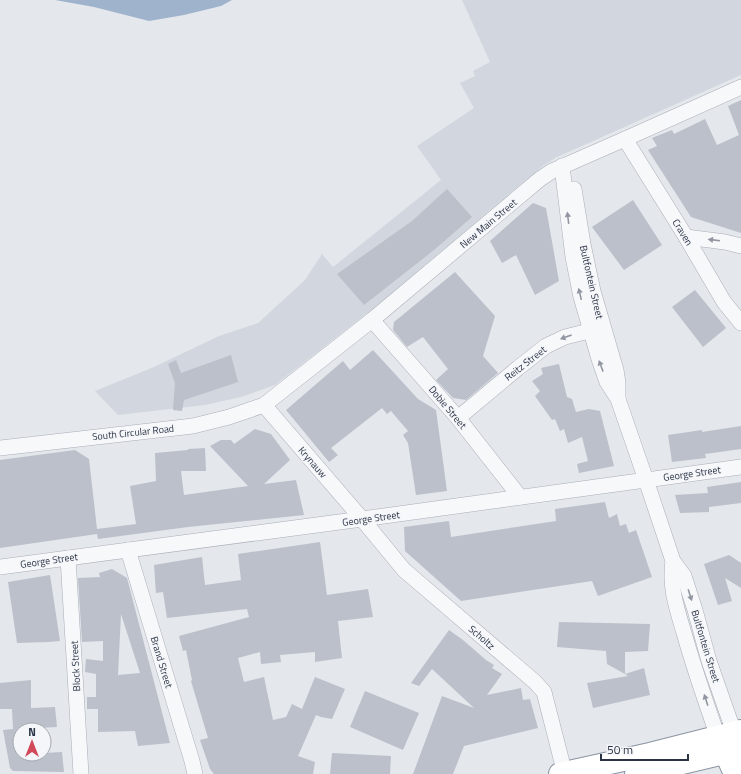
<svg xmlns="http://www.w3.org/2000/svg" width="741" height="774" viewBox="0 0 741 774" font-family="'Titillium Web',sans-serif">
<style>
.built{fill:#d2d6de}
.water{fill:#9fb4cc}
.building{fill:#bbc0ca;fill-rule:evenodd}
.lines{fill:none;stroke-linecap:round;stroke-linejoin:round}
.minor-casing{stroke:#a9aeb7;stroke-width:16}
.highway-casing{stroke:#8b94a3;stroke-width:24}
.minor{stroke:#f7f8fa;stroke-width:15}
.highway{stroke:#fff;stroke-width:22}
.oneway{fill:#9196a0}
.labels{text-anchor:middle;stroke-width:3;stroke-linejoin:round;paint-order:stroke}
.street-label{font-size:10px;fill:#2b3445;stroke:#f4f6f9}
</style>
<rect width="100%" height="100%" fill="#e4e7ec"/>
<!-- built -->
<path class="built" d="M462,0H741V75L555,158L543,166L496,205L380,303L275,385L241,397L205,405L118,415L95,391L154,367L219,336L258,323L305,280L322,254L333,267L441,180L417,146L474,108L460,83L475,76L473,71L490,62Z"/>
<!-- water -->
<path class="water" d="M55,0H232L221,6L184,15L149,21L94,7Z"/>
<!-- building -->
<g class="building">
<path d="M741,100V233L691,217L648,150L657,146L652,138L672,130L674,134L705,119L717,145L739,135L728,106Z"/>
<path d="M447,189L472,217L434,250L364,305L337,274L412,221Z"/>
<path d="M633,200L662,245L624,270L592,227Z"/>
<path d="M533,203L546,208L559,281L535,295L516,255L502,263L490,241Z"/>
<path d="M455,272L495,316L483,356L498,373L466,400L453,398L436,380L448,369L423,337L407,347L393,330L394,322Z"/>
<path d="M695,290L726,328L703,347L672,307Z"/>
<path d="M373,350L418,399L436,410L447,491L416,495L408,443L403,435L408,431L391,411L387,414L382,408L331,448L338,455L329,462L286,410L343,361L350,370Z"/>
<path d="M231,355L238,382L184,400L182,411L173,410L175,383L168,364L176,360L181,373Z"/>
<path d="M559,364L567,397L572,399L576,412L589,409L600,411L614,466L579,473L577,464L588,461L582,437L568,443L564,429L560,431L555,419L552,420L535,396L540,391L532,381L543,374L541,368Z"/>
<path d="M741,426V449L705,454L706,458L672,462L668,435L702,430V432Z"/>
<path d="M255,429L271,434L290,460L264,484L296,480L304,515L188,527L98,539L97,534L0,548V460L75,450L89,459L97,529L136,524L130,486L156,481L155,453L188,450V449L205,448L206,471H181L184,495L248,486L210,446L221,440H231L234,444Z"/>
<path d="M741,482V503L709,507V512L680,513L675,495L708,493L707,487Z"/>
<path d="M605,502L609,518L617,514L620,526L626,524L629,533L636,530L652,577L598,596L592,581L461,601L405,551L404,527L449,521L451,537L556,521L555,509Z"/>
<path d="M320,542L327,595L368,589L373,617L338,621L342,658L315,662V652L280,655L281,662L261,664L260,652L238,658L244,682L264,677L273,720L286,717L292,704L302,709L315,677L345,689L332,719L321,717L316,715L298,756L315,762L313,774H214L210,769L200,740L208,738L191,681L192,680L186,650L183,651L179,636L249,617L247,609L167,618L163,592L156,593L154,565L202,557L205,585L241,580L238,554Z"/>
<path d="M729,555L741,563V588L725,578L732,601L718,605L704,564Z"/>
<path d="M112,569L127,578L170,743L138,746L135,731L98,732V709H87V697H96V674L85,672L86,659L103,661V641L82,642L78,578L100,577L99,573ZM121,614L140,673L118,675Z"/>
<path d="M50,575L60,641L48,642L17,643L8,582Z"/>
<path d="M559,622L650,624L648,651L625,652V674L607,664L606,651L557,647Z"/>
<path d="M449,630L463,640L486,660L494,665L492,668L502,674L487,695L521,688L523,700L530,699L538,728L464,746L453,774H413L442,696L474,708L432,669L419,686L411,683Z"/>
<path d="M644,668L650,695L593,708L587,683L628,676L625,674Z"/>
<path d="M31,680V708L55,707L57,727L20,729V754H44V753L62,752L64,772L13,771L10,768L3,730L13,729L12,709H0V683Z"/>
<path d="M365,691L419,713L403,750L350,727Z"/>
<path d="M332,753L391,756L390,774H330Z"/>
</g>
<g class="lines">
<defs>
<g id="minor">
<path d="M625,139L686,237L724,302L741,323"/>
<path d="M562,166L573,257L581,297L599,359L607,382L618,399L646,480L673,561L684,576L695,610L709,661L730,721L736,733"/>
<path d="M574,189L583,244L593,291L616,370L618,383V398"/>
<path d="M686,237L725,242L741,246"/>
<path d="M372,320L458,418L520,497"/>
<path d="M264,405L362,519L404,570L535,682L544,692L565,774"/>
<path d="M458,418L518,368L546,346L565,337L601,328"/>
<path d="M0,448L193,426L229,417L264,405L372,320L540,179L552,171L625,139L741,87"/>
<path d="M128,550L192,761L195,774"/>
<path d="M68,558L81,774"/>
<path d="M673,561C669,587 677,609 684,633C694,668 706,703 718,737"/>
<path d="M0,567L362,519L741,467"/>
</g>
<g id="highway">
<path d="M720,740L735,774"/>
<path d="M560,774L650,754L741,731"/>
<path d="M636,774L741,749"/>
</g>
</defs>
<!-- minor casing -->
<use href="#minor" class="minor-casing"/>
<!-- highway casing -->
<use href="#highway" class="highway-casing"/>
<!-- minor -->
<use href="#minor" class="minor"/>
<!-- highway -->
<use href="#highway" class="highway"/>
</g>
<!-- one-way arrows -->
<defs><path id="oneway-solid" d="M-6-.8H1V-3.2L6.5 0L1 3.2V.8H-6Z"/></defs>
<g class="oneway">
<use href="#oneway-solid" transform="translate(568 218) rotate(-97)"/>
<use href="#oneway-solid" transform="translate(714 240) rotate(-173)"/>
<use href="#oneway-solid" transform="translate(580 294) rotate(-103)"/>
<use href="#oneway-solid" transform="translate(566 337) rotate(160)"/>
<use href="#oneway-solid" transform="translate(601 366) rotate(-110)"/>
<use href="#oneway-solid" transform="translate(690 595) rotate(72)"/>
<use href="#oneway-solid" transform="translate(706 700) rotate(-108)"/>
</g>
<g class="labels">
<!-- street labels -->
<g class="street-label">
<text transform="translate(488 223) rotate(-40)" y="4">New Main Street</text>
<text transform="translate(683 232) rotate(59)" y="4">Craven</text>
<text transform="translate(592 282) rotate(77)" y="4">Bultfontein Street</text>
<text transform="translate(525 363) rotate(-38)" y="4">Reitz Street</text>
<text transform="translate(448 407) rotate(50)" y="4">Dobie Street</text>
<text transform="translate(133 432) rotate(-6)" y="4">South Circular Road</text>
<text transform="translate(313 462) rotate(49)" y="4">Krynauw</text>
<text transform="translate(692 473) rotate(-8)" y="4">George Street</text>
<text transform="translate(371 518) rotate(-8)" y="4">George Street</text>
<text transform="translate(49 560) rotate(-8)" y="4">George Street</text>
<text transform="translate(482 637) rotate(41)" y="4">Scholtz</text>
<text transform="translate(706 646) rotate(73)" y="4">Bultfontein Street</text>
<text transform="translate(162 662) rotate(73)" y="4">Brand Street</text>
<text transform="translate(75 666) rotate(-93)" y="4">Block Street</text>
</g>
</g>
<!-- north arrow -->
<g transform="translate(32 742)"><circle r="19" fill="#f4f6f9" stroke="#a4a8b1"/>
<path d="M0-3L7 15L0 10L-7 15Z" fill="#d1495b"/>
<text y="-6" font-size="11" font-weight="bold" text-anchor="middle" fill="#2b3445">N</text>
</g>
<!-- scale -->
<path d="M601 754v6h87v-6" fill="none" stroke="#2b3445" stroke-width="2"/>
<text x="607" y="754" font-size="12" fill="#2b3445" stroke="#f4f6f9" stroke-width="3" paint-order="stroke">50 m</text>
</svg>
